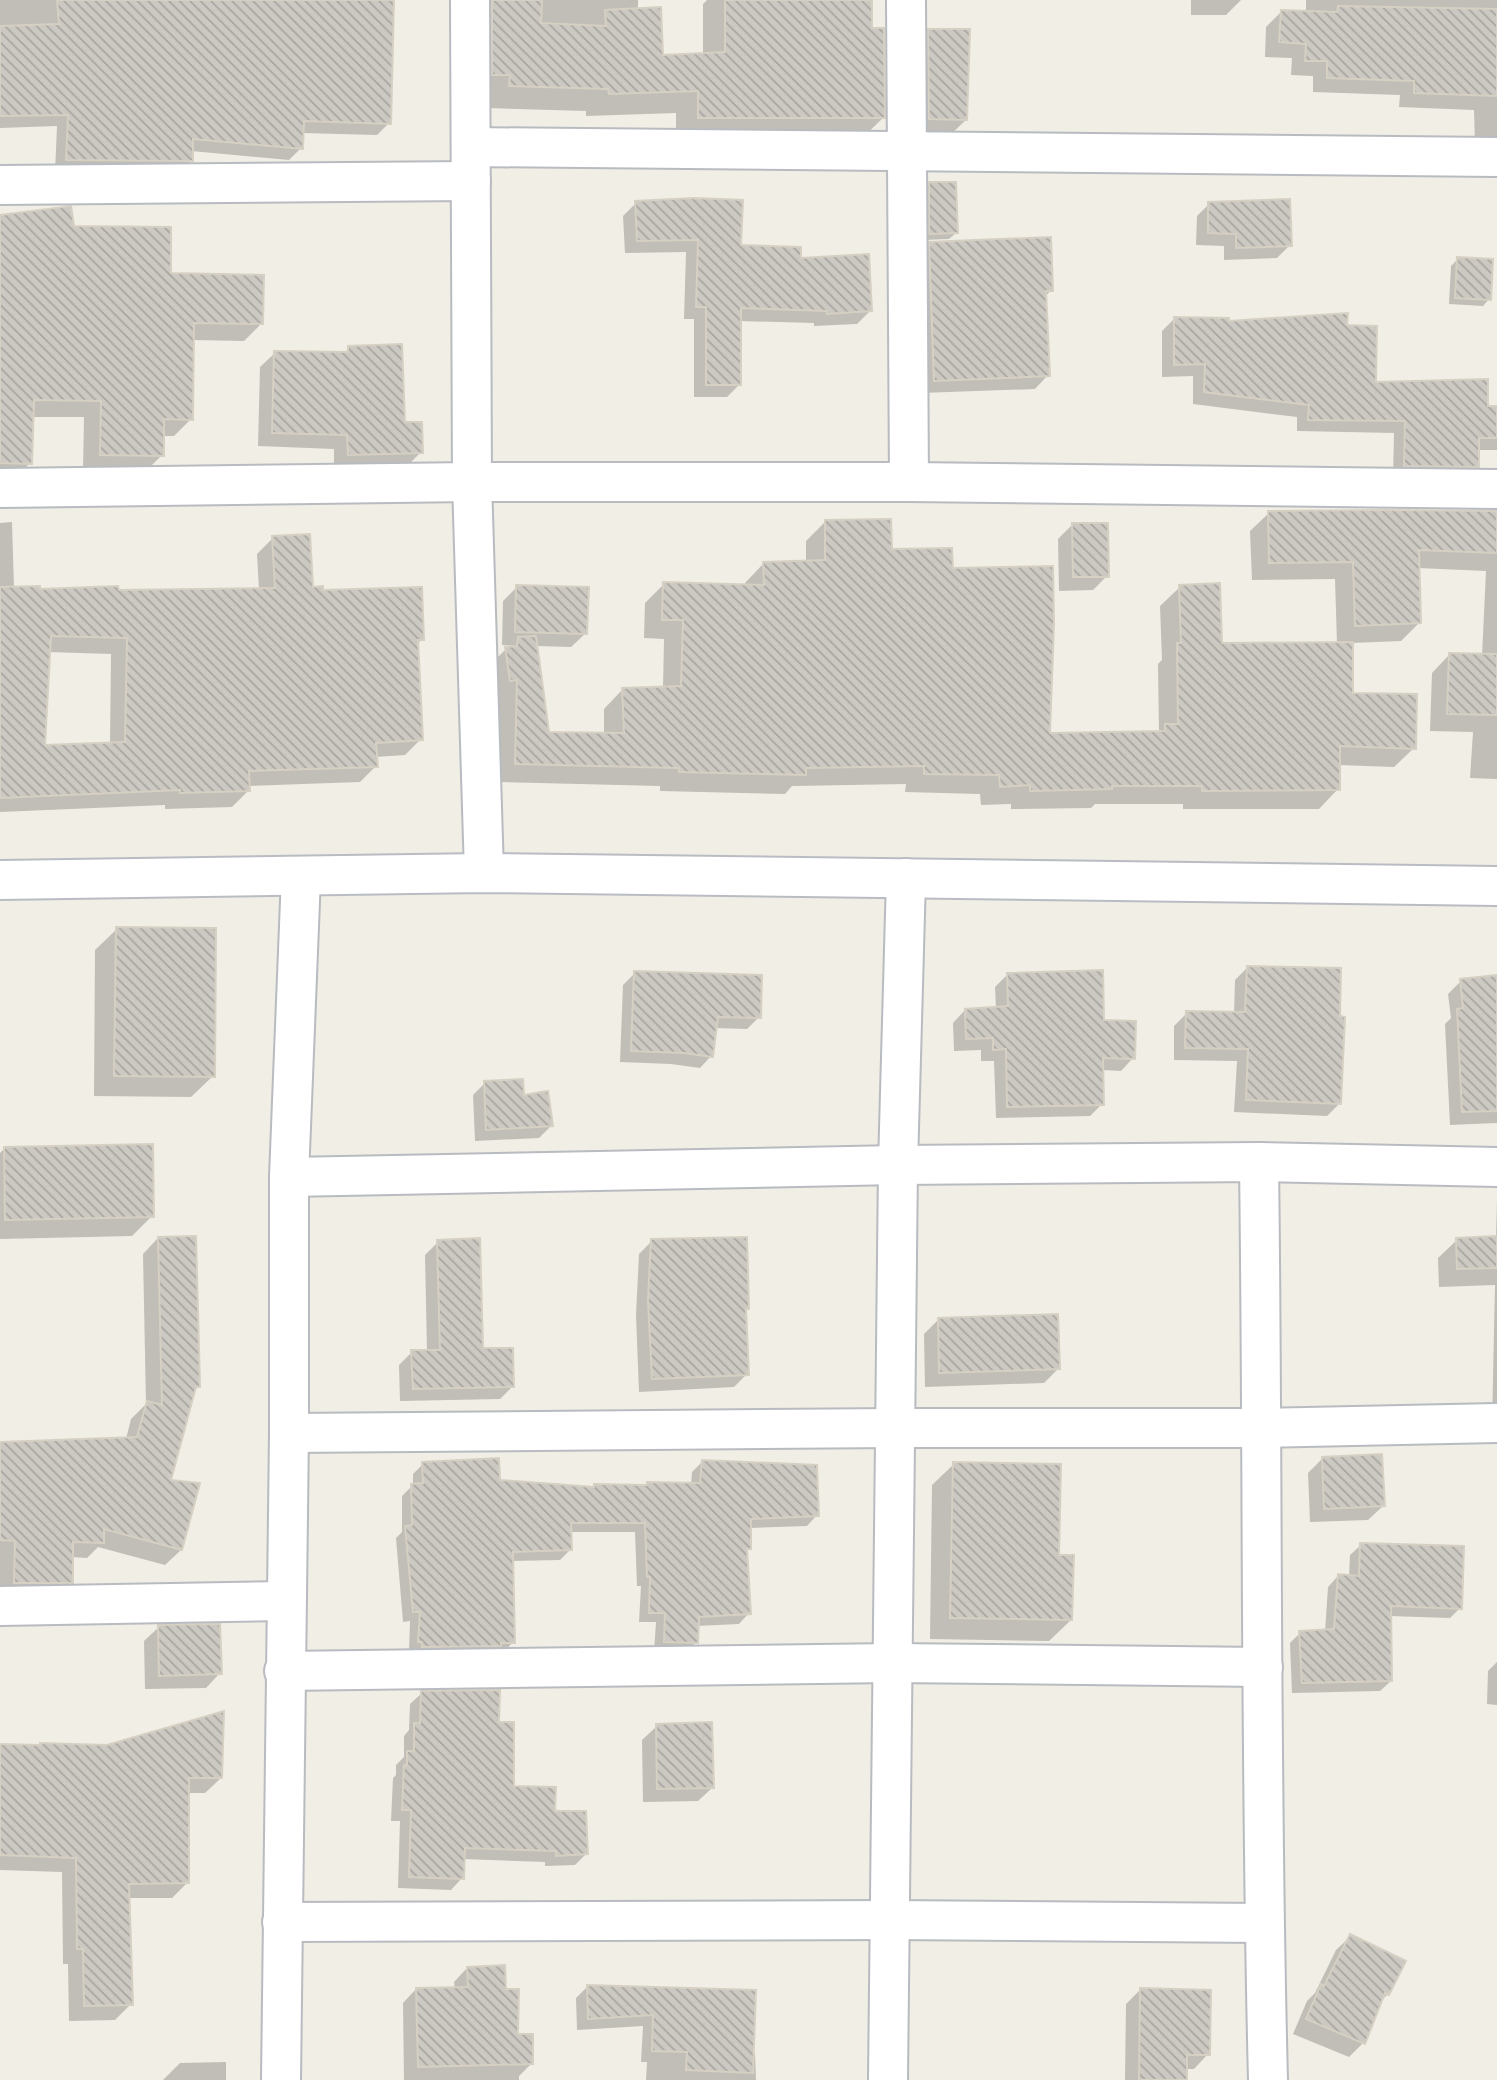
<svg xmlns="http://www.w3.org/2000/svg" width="1497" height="2080" viewBox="0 0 1497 2080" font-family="'Titillium Web',sans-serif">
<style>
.shadow{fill:#0003;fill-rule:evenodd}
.building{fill:url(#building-back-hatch);stroke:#d6d0c3;stroke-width:2;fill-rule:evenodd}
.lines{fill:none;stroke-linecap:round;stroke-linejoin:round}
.street-casing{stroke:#b8bbc0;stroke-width:42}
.secondary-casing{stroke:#b9bcc2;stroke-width:42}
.street{stroke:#fff;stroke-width:38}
.secondary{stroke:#fff;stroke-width:38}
</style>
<defs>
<pattern id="building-back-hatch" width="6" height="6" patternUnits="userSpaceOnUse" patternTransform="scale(1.75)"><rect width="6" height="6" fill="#ccc8c2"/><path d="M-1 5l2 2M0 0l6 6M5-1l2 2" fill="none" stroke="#a9a6a1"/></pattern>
</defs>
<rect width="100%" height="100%" fill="#f0eee5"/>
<!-- shadow -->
<g class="shadow">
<path d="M0,0H392L389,123L377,135L302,133L301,148L289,160L191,151V161L179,173L55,172L57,126L0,128Z"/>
<path d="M492,0H638V10L661,57L703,55V4L707,0H871V30L883,118L860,140H676V113L586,116V111L487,108L469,22Z"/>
<path d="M1191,0H1241L1226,15H1191Z"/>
<path d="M1306,0H1497V145L1475,146L1474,110L1399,107L1400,95L1313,92V76L1291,75L1292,58L1265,57L1266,27L1281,12L1306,13Z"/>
<path d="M929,30L966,120L951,134L915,133L914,45Z"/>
<path d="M930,184L956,233L949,239L923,240V191Z"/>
<path d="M636,203L740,247L799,260L870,311L857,324L814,326V323L740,321V384L727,397H694V319H684L686,252L625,253L623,216Z"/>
<path d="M1209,204L1290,245L1277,258L1224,260V246L1196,245L1197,216Z"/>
<path d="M0,217L72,228L169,274L261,324L244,341L192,340L191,419L174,436H162V455L145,472L83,471L84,417H32L30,463L13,480H0Z"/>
<path d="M930,244L1051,290L1045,297L1048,375L1035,389L921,393L917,257Z"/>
<path d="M1458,259L1489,299L1483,306L1449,304L1451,266Z"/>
<path d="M1174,319L1227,323L1345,327L1374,384L1487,408L1497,407V450H1477V466L1464,479L1393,478L1394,433L1297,431V417L1193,404V376L1162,377V331Z"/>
<path d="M349,348L421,452L407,466L334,469V449L258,446L260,367L275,353L343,354Z"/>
<path d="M1269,513H1497V779L1470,778L1473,732L1430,731L1432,673L1450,654L1482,656L1486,571L1418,568L1420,622L1401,641L1351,643V695L1414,748L1394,767L1338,765V789L1319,809H1183V804H1095L1091,808L1011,809V804L981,805L980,794L905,792L906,784L792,786L785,794L660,791V786L496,782L498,699L491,700L487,668L506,649L516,648V646L502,645L503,601L517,587L586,633L571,647L536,646L547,733L604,735V709L623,689L663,688L664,639L644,638L645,603L664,584L745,586V583L764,563L806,562V541L825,522L890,551L951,570L1048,735L1159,733L1158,664L1162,660L1160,606L1180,587L1221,644H1337L1335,579L1252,580L1250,531Z"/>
<path d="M12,522L14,588L38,591L259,590L257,554L273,538L311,589L422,639L416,646L421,739L405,755L375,757L376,766L360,782L248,786V791L232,807L165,809V805L0,812V523ZM48,652L111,654L110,744L43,747Z"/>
<path d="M1072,525L1107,576L1093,590L1059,591L1058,539Z"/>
<path d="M117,929L213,1076L191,1097L94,1096L95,950Z"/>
<path d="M1247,968L1340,1103L1327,1116L1234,1112L1237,1061L1174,1060V1026L1187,1013L1234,1014L1235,980Z"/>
<path d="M635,973L759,1017L747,1029L715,1028L711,1056L700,1068L671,1064L620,1062L623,985Z"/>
<path d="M1007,975L1102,1022L1133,1058L1121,1071L1102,1070V1104L1090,1116L996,1118L994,1061H981V1050L954,1051L953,1023L965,1010L996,1008L995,987Z"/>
<path d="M1497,977V1123L1450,1125L1445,1024L1451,1018L1448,994L1461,981Z"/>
<path d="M485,1083L522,1097L551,1126L539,1138L475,1141L473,1095Z"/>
<path d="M4,1149L152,1216L132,1236L0,1239V1153Z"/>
<path d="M1497,1200V1427L1492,1425L1495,1285L1439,1287L1438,1258L1457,1240L1496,1238Z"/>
<path d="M158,1238L198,1387L193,1392L168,1481L181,1550L165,1565L98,1547L87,1558L71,1557V1582L55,1598L0,1599V1444L126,1439L131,1419L146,1404L143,1254Z"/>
<path d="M652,1241L744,1311L747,1374L734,1387L639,1392L636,1315L639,1254Z"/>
<path d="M438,1242L481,1350L513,1386L500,1399L400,1401L399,1365L412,1352H427L425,1255Z"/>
<path d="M938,1320L1058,1369L1044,1383L925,1387L924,1334Z"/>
<path d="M1323,1458L1383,1506L1368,1520L1310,1522L1308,1473Z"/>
<path d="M702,1462L817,1515L807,1526L749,1528V1548L746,1552L749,1613L739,1624L696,1626V1642L685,1653L654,1652L656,1622H639L641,1586H637L635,1532H570V1550L560,1560L512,1561L513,1642L503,1653L409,1651L410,1621L403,1622L396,1538L402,1532V1496L413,1485V1474L423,1464L498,1482L593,1488L595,1485L645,1486L648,1484L691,1485L692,1472Z"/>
<path d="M954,1464L1071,1620L1049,1641L930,1639L932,1485Z"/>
<path d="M1361,1545L1460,1608L1450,1618L1389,1616L1391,1681L1380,1691L1292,1693L1290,1643L1300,1633L1325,1632L1328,1587L1338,1576L1349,1577L1350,1555Z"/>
<path d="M159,1627L220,1673L206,1688L145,1689L144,1641Z"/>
<path d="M1497,1662V1705L1487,1704L1488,1671Z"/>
<path d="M422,1693L497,1724L512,1788L553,1813L586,1854L575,1865L545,1866V1862L463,1859L462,1878L451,1890L398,1888L400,1821H391L393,1778L396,1775V1765L404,1757V1736L409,1730L410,1704Z"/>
<path d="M657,1726L713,1787L698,1801L643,1802L642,1740Z"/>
<path d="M0,1746L221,1778L205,1793H187V1883L172,1898H128L131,2004L115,2020L69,2021L68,1964H63L62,1872L0,1870Z"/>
<path d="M1351,1936L1388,1994L1380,2002L1363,2043L1349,2057L1293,2034L1307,2001L1315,1993L1336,1950Z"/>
<path d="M467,1968L516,2036L531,2064L519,2076V2080H404L403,2003L416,1989H455L454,1982Z"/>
<path d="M587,1987L755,2054L756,2080H646L647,2062H641L643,2026L577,2030L576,1998Z"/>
<path d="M1140,1990L1208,2054L1194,2069H1185L1186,2080H1125L1126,2004Z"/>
<path d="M226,2062V2080H163L180,2063Z"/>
</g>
<!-- building -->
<g class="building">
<path d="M57,0H394L391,124L304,121L303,149L193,139V161L66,160L68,115L0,116V26L59,24Z"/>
<path d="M492,0H542L541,23L606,26L605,10L661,7L663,55L725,52V0H872V28H884L885,118H698V91L609,94L608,89L509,86L510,75H492Z"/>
<path d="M1338,6L1497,9V96L1414,93V81L1327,78V61H1305L1306,44L1279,42L1281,10L1337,12Z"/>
<path d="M928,29H970L967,120L929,119Z"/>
<path d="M929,182H956L958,233L929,234Z"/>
<path d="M694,198L743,200L741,245L801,247V258L869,254L872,311L827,314V311L741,308V385H706V307H696L698,240L637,241L635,201Z"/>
<path d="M1290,199L1292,246L1236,248V234L1208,233V202Z"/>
<path d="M71,206L74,226L171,227V273L264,275L263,324L194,323L193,420L164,419V456L100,455L101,401L34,400L32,464L0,463V215Z"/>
<path d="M1051,237L1053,291H1046L1050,376L934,381L929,242Z"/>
<path d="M1457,257L1493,259L1491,300L1455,298Z"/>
<path d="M1348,313L1347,325L1377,326L1376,382L1488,379V406H1497V438H1479V467L1404,466L1405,421L1308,420L1309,405L1204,392L1205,364L1174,365V317L1229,318V321Z"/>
<path d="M402,344L405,422H422L423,453L348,455L347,435L272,433L274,351L348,352V346Z"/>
<path d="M1384,510L1497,511V553L1419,550L1421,623L1355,626L1353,562L1269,563L1268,511Z"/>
<path d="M891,519L892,549L952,548L953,568L1053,566L1054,623L1050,733L1165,731V724H1178L1177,643H1181L1179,585L1220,583L1222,643L1353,642V693L1417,694L1416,749L1340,746V790L1202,791V786H1112V789L1030,791V785L1000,787L999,775L924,774V766L806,768V775L679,772V768L515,764L517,680L510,681L505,647L517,646L518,637L536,636L549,732L624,733L622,688L681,686L683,620H662L663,582L764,585L763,562L825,560V520Z"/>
<path d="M1072,523H1108L1109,577H1073Z"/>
<path d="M310,534L313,587L323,586V590L422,587L424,640H418L423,740L376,743L378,767L249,771L250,791L180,793V790L0,798V587L40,586V589L118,586L119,590L275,588L272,536ZM51,636L127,638L125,742L45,745Z"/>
<path d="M516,585L589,587L587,634L515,632Z"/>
<path d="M1449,653L1497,654V715L1447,714Z"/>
<path d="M116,927L216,928L215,1077L114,1076Z"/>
<path d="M1247,966L1341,968L1340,1016L1345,1017L1341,1104L1246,1100L1248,1049L1185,1048L1186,1011L1245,1012Z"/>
<path d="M1103,970L1104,1020L1136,1021L1135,1059L1103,1058L1104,1105L1007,1107L1006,1049L993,1050V1038L966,1039L965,1009L1008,1006L1007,973Z"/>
<path d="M634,971L762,975L761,1018L718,1017L713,1057L684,1053L631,1051Z"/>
<path d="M1497,975V1111L1462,1112L1457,1009L1463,1008L1460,979Z"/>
<path d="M523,1079L524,1095L548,1091L553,1126L486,1130L484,1081Z"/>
<path d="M153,1144L154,1217L5,1220L4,1147Z"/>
<path d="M196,1236L200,1387H196L171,1480L200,1483L182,1550L104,1529V1543L73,1542V1583H14L15,1541L0,1540V1442L137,1437L147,1401L162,1405L158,1237Z"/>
<path d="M1497,1236V1268L1457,1269L1456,1238Z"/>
<path d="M747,1237L749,1309H746L749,1375L652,1379L648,1300L651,1239Z"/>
<path d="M480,1238L483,1348H513L514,1387L413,1389L411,1350H440L437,1240Z"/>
<path d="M1058,1314L1060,1369L939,1373L938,1318Z"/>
<path d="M1382,1454L1385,1506L1324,1509L1322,1457Z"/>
<path d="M499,1458L500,1480L594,1487V1484L647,1485V1482L700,1483L702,1460L817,1465L819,1516L751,1519V1549H747L751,1614L699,1617L698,1643L664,1642L665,1613H649L650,1577H647L645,1523H571L572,1550L513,1552L515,1643H501V1646L422,1647V1642H418L420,1612H413L405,1526L412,1525L411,1484L423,1483L422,1462Z"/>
<path d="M953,1462L1061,1464L1059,1555H1074L1072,1620L950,1618Z"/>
<path d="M1360,1543L1464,1546L1462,1609L1391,1606L1392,1681L1302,1683L1299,1631L1334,1629L1338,1574L1359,1576Z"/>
<path d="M220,1624L222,1674L159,1676L158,1625Z"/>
<path d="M500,1690L499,1722H514V1786L556,1787L555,1811H586L588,1854L556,1856V1851L465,1848L464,1879L409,1877L411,1810H402L404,1765H407V1751H414V1723H420L421,1691Z"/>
<path d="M224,1711L222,1778H189V1883L129,1884L133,2005L84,2006L83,1949H77L76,1858L0,1855V1744L40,1745V1743L107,1745Z"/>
<path d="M712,1722L714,1788L657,1789L656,1724Z"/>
<path d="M1350,1934L1406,1961L1389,1995L1385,1993L1365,2044L1306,2019L1321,1984L1324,1986Z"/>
<path d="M505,1965L506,1989H519L518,2034H533V2064L418,2067L416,1988L468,1987L467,1967Z"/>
<path d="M587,1985L756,1990L753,2073L686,2070L687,2052L652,2051L653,2015L588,2019Z"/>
<path d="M1140,1988L1211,1990L1210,2055H1187V2080H1139Z"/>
</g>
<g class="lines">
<defs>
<g id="street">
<path d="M470,0L472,482L484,873"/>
<path d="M906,0L909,482"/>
<path d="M471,147L1497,157"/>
<path d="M0,185L471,181"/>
<path d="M0,488L472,482H909L1497,489"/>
<path d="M1259,1162C1263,1468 1260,1774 1268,2080"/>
<path d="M289,1177L898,1165L1259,1162L1497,1167"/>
<path d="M289,1433L897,1428H1263L1497,1423"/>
<path d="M0,1606L285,1601"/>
<path d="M284,1671L893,1663L1263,1667"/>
<path d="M282,1922L890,1920L1264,1923"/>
<path d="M281,2080L289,1433V1177L301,876"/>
<path d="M888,2080L898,1165L906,878"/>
</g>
<path id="secondary" d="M0,880L484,873L1497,886"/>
</defs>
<!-- street casing -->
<use href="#street" class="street-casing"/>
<!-- secondary casing -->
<use href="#secondary" class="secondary-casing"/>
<!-- street -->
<use href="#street" class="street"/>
<!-- secondary -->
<use href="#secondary" class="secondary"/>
</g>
</svg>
